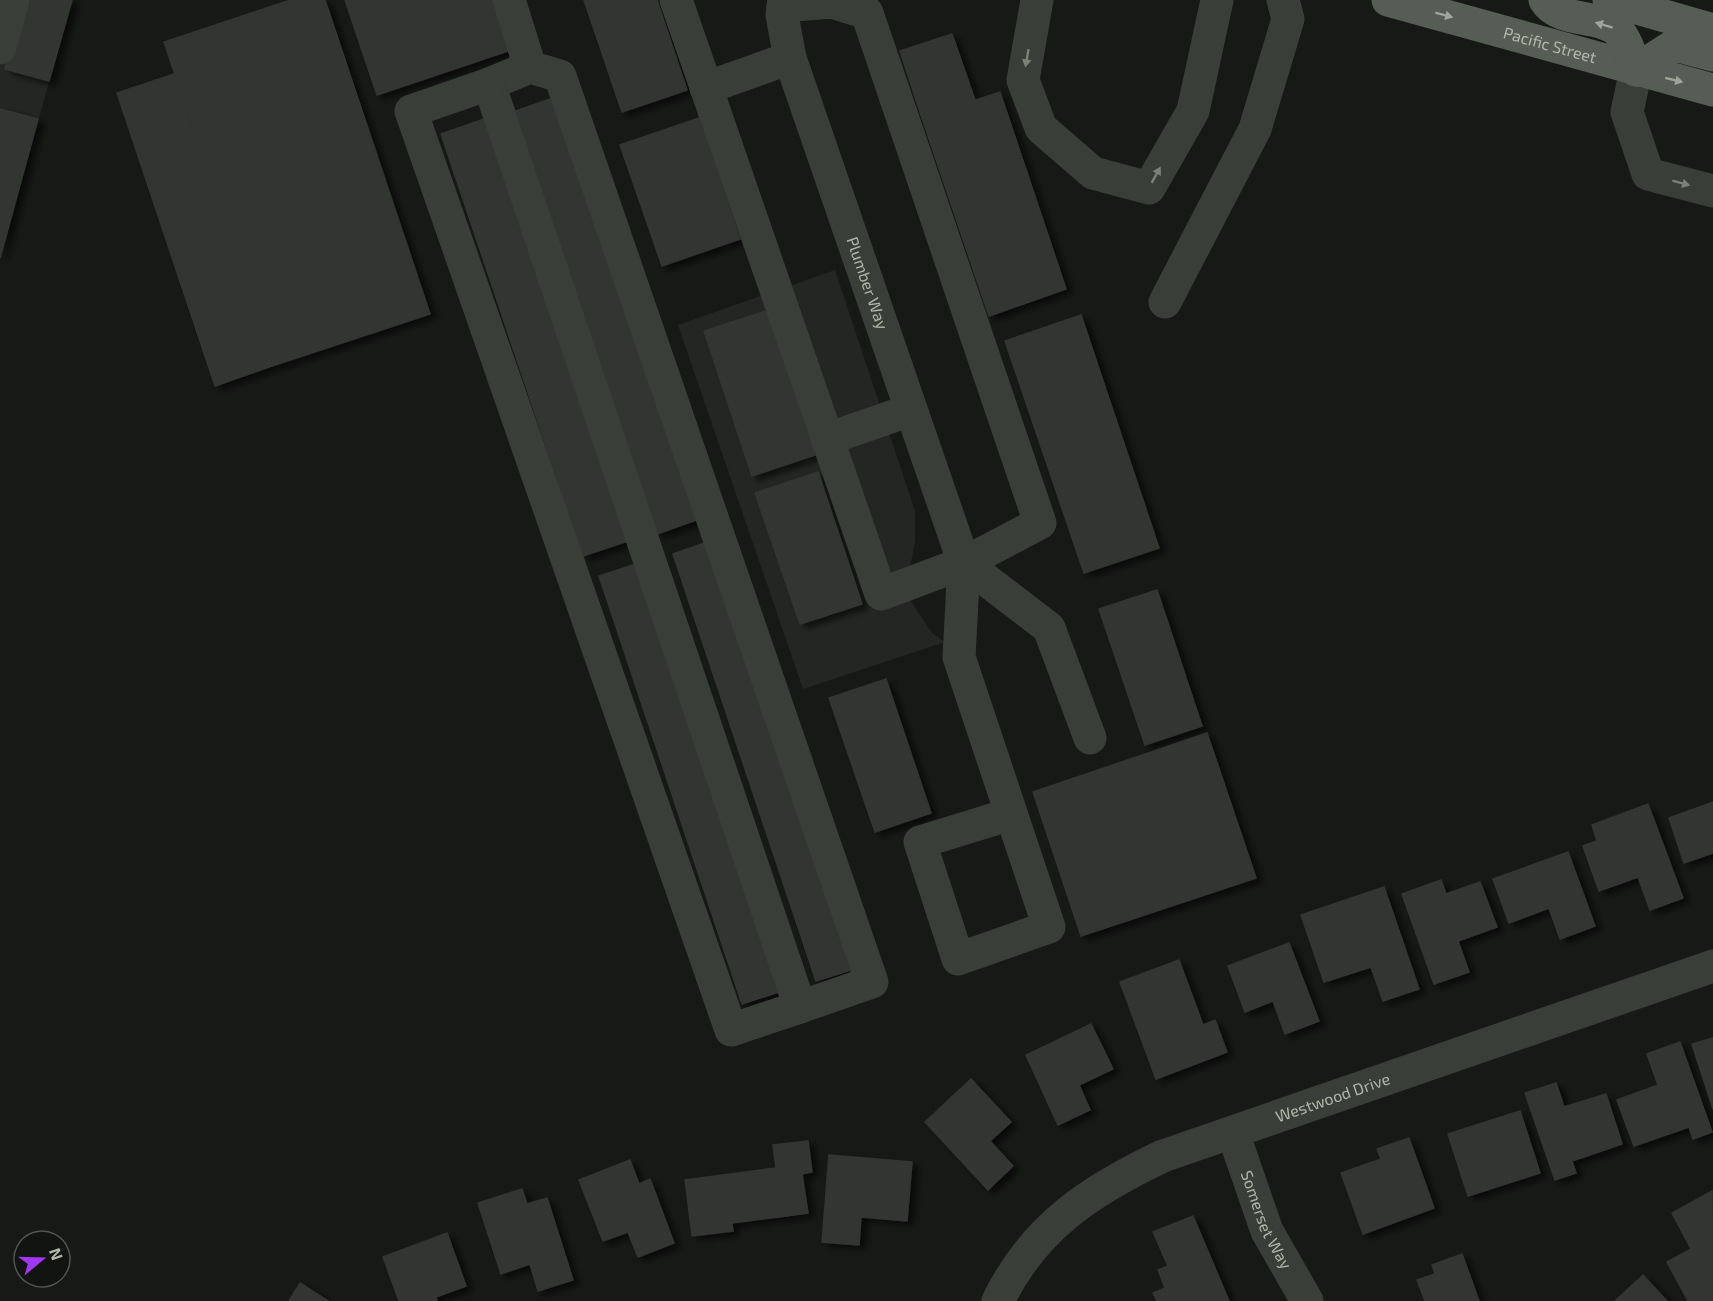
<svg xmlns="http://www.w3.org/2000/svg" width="1713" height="1301" viewBox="0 0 1713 1301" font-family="'Exo 2',sans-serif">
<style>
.built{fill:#232623}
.building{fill:#323532;stroke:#313531;stroke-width:1.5;filter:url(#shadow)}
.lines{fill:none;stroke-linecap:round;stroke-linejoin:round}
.minor{stroke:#393e38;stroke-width:33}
.major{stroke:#565d54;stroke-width:33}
.oneway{fill:#9da698}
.oneway2{fill:#7a8176}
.labels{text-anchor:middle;stroke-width:4.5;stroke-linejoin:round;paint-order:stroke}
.street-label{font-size:16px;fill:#afb8a9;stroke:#121412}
</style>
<defs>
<filter id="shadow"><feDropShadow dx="6" dy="4" stdDeviation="3" flood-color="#0009"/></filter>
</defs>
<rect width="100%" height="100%" fill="#171917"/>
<!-- built -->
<g class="built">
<path d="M0,0H72L0,257Z"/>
<path d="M835,270L915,511V542L908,577L911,601L932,633L945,642L803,689L678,325Z"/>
</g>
<!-- building -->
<g class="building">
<path d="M25,0H72L49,81L5,69Z"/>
<path d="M290,0H325L430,314L272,366L164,42Z"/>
<path d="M345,0H494L511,50L377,95Z"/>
<path d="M584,0H657L687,90L622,112Z"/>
<path d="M952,34L975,100L922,118L900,51Z"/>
<path d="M174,74L272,366L215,386L117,93Z"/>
<path d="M1000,92L1066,289L989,316L922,118Z"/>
<path d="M561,95L702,518L657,534L516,111Z"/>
<path d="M0,109L38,119L0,258Z"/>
<path d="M487,118L628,541L583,556L441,134Z"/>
<path d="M699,118L740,239L662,266L620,145Z"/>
<path d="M766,311L815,455L752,476L704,331Z"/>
<path d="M1081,315L1159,548L1084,573L1005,341Z"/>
<path d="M818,472L862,604L800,624L755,493Z"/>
<path d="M710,541L854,969L816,981L673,554Z"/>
<path d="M636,564L779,992L742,1004L599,576Z"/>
<path d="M1157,590L1202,726L1145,745L1099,609Z"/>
<path d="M886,679L931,813L875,832L829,698Z"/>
<path d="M1207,733L1256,878L1081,936L1033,792Z"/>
<path d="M1713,802V853L1684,863L1669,818Z"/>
<path d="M1648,804L1683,898L1650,910L1638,877L1599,891L1583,846L1597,841L1592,825Z"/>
<path d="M1568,852L1595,926L1560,939L1549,908L1509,923L1493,879Z"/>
<path d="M1441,880L1446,894L1480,882L1497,927L1458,941L1469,972L1434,984L1402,894Z"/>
<path d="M1384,887L1419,989L1383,1001L1371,967L1324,982L1301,915Z"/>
<path d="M1289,943L1319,1021L1285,1034L1273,1001L1245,1012L1228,966Z"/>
<path d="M1179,960L1203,1025L1215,1020L1227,1052L1156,1079L1120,982Z"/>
<path d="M1091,1024L1113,1069L1079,1085L1090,1110L1058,1125L1026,1055Z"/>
<path d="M1713,1038V1109L1692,1044Z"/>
<path d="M1680,1042L1712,1132L1693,1139L1689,1127L1634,1146L1617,1100L1658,1085L1647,1054Z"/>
<path d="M971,1079L1011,1122L990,1141L1013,1166L988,1190L925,1122Z"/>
<path d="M1556,1083L1564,1107L1606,1094L1622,1144L1572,1161L1576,1173L1555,1180L1525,1093Z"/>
<path d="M1520,1111L1540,1173L1468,1196L1448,1134Z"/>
<path d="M1409,1138L1434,1208L1363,1234L1341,1173L1381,1159L1377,1149Z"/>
<path d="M808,1141L812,1172L802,1174L808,1213L732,1223L733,1231L692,1236L685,1180L776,1168L773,1145Z"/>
<path d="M829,1155L912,1162L907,1221L861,1217L859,1245L822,1242Z"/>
<path d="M630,1160L639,1184L650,1179L674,1243L638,1257L628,1232L603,1241L579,1180Z"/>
<path d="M522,1189L527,1204L547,1198L573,1280L538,1291L530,1264L501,1274L478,1203Z"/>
<path d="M1712,1191L1713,1301H1688L1667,1262L1691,1249L1672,1213Z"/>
<path d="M1193,1216L1229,1301H1157L1153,1293L1165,1288L1158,1270L1168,1266L1153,1232Z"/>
<path d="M447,1233L466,1286L436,1297L437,1301H399L383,1257Z"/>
<path d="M1462,1254L1479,1301H1425L1417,1280L1435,1274L1432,1265Z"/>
<path d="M1643,1275L1667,1301H1615Z"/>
<path d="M300,1283L328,1301H289Z"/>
</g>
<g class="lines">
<!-- minor -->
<g class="minor">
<path d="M509,0L530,67"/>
<path d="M676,0L881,594L964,563L1040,523L867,13L832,2L783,6"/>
<path id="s1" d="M784,0L782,15L790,58L964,563L959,657L1049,927L958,959L920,842L1011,814"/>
<path d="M1037,0L1023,80L1041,128L1093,173L1149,188L1193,111L1217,0"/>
<path d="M0,48L13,0"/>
<path d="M530,67L560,76L872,982L800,1007L489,84Z"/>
<path d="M1636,70L1627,112L1648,174L1713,191"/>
<path d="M489,84L411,111L731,1030L800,1007"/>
<path d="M706,88L790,58"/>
<path d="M1165,302L1255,129L1288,19L1283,0"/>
<path d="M827,439L911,410"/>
<path d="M964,563L1049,628L1090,738"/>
<path id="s2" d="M1233,1133L1267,1231L1307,1301"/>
<path id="s3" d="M998,1301C1034,1227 1091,1190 1163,1156L1713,966"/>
</g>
<!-- major -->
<g class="major">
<path id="s4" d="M1388,0L1713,90"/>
<path d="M1545,0C1560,24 1599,13 1618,31C1627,40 1631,58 1636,70"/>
<path d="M1609,0L1713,30"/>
<path d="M1636,70L1675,45L1713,55"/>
</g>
</g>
<!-- one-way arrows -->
<defs><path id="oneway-solid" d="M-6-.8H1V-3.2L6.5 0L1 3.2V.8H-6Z" transform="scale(1.5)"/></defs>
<g class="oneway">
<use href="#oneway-solid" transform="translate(1444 15) rotate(15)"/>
<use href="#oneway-solid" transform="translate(1604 25) rotate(-163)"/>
<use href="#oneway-solid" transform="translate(1674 80) rotate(14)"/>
</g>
<g class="oneway2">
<use href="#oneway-solid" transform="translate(1027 58) rotate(100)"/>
<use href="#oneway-solid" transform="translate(1156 175) rotate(-61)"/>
<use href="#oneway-solid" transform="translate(1681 183) rotate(15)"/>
</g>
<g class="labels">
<!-- street labels -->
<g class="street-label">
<text dy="6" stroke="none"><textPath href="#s4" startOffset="168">Pacific Street</textPath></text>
<text dy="6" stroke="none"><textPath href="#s1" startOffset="297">Plumber Way</textPath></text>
<text dy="6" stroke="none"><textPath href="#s3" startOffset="404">Westwood Drive</textPath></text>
<text dy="6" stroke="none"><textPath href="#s2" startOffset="93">Somerset Way</textPath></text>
</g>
</g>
<!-- north arrow -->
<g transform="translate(42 1259) rotate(71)"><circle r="28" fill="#121412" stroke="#51564e" stroke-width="1.5"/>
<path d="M0-4.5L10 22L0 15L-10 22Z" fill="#a137f1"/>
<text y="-9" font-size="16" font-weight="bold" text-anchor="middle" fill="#afb8a9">N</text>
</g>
</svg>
